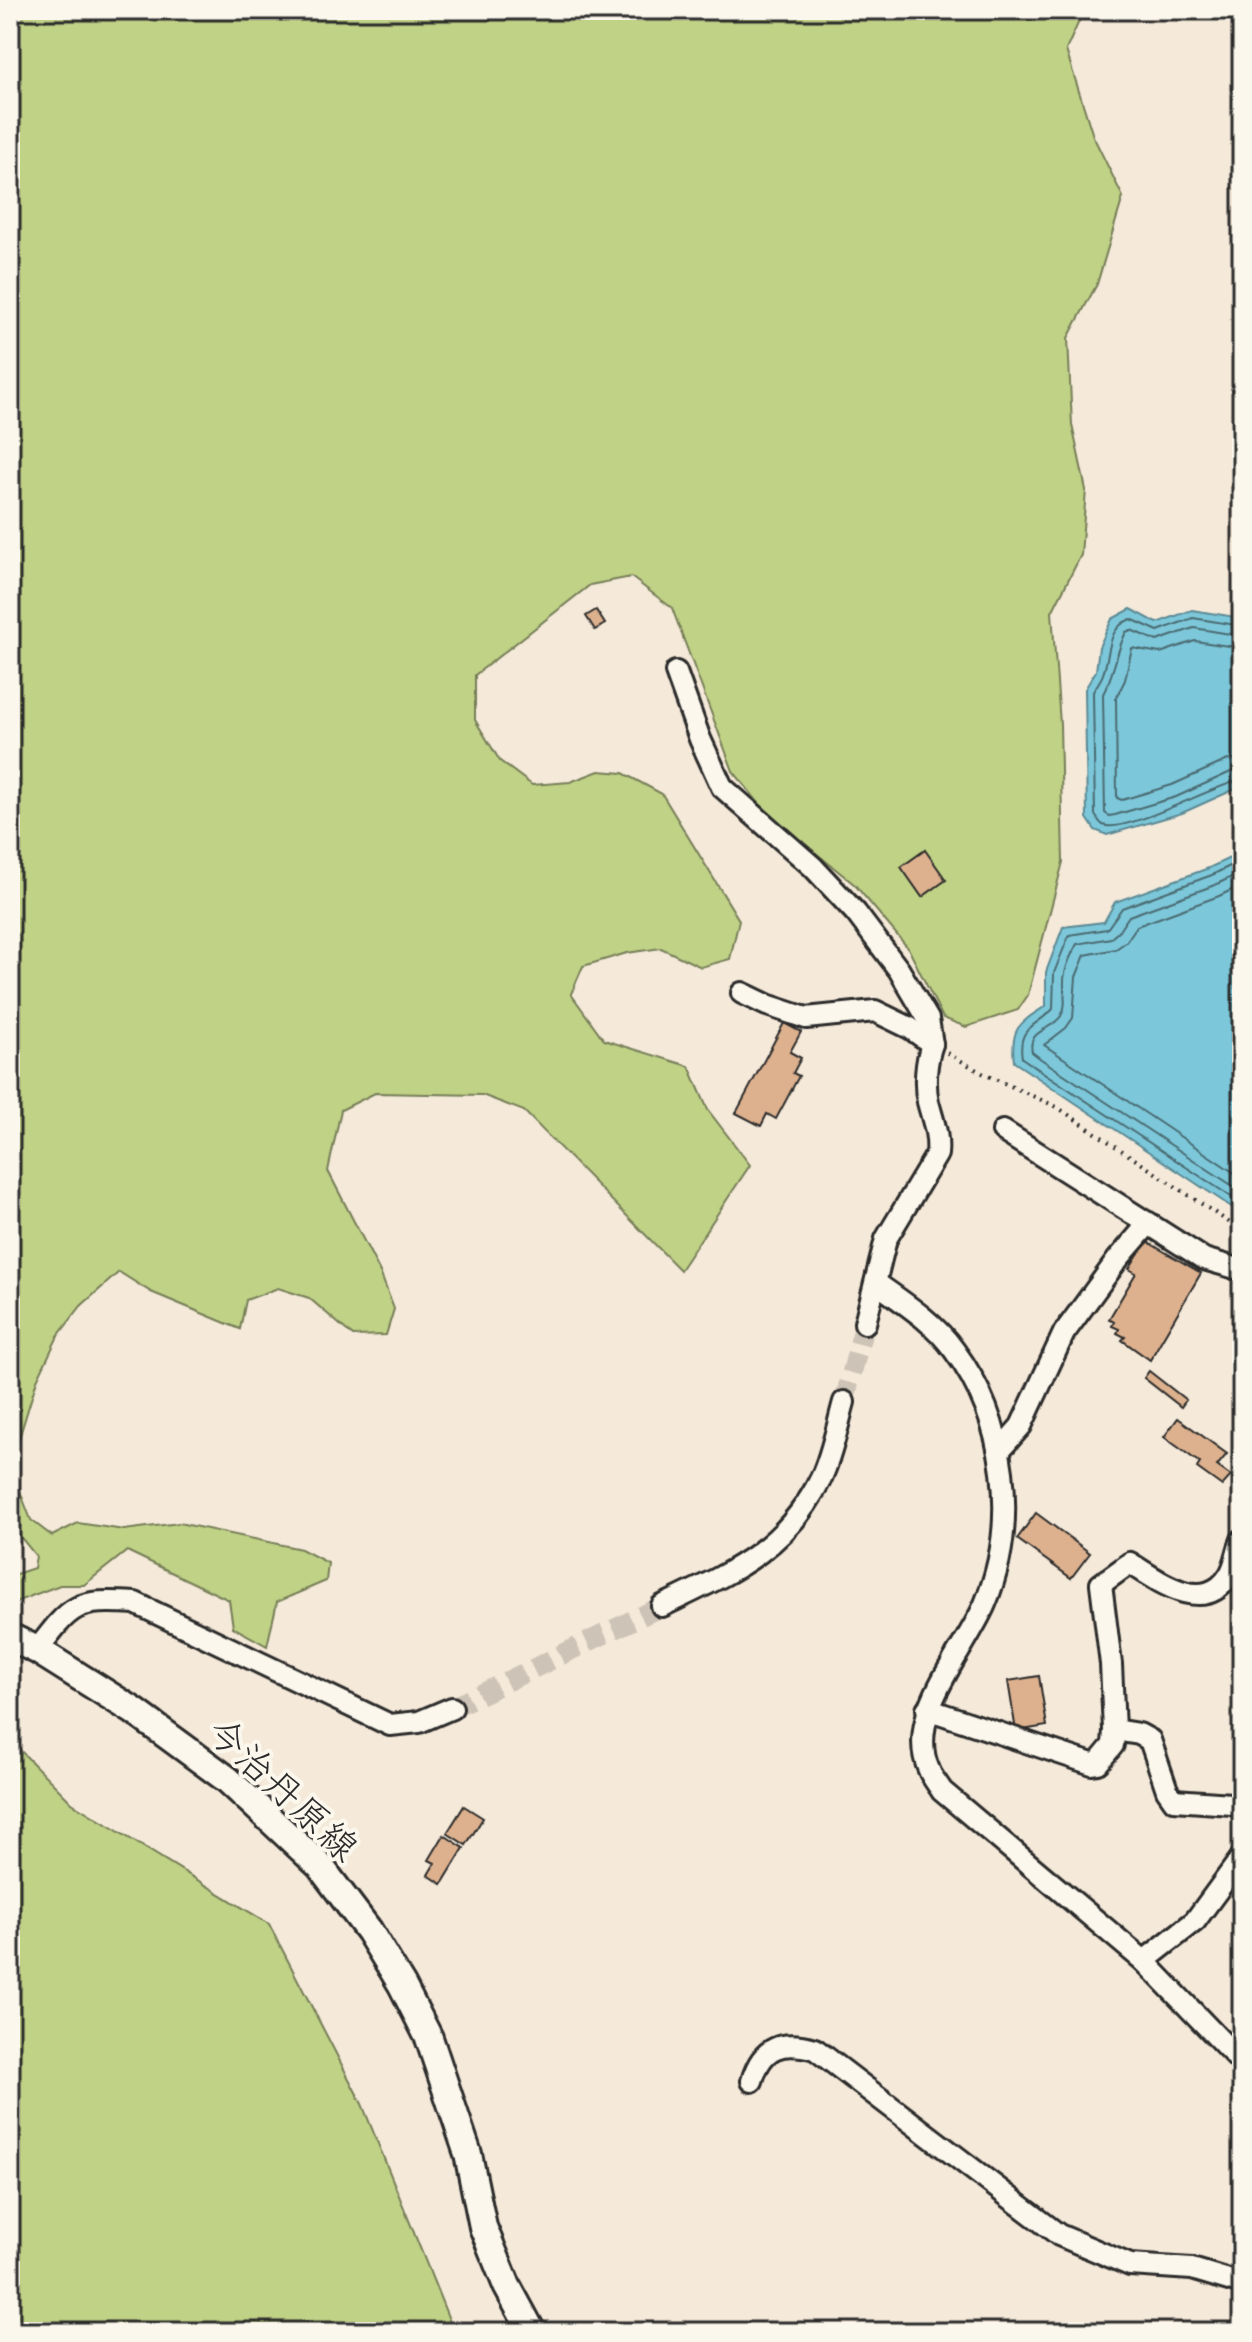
<svg xmlns="http://www.w3.org/2000/svg" width="1252" height="2342" viewBox="0 0 1252 2342" font-family="Caveat,'Klee One',sans-serif">
<style>
.green{fill:#c0d286;stroke:#767e58;stroke-width:2}
.water{fill:#7bc8da;stroke:#5b8994;stroke-width:2}
.lines{fill:none;stroke-linecap:round;stroke-linejoin:round}
.shore{stroke:#4b6a71;stroke-width:2}
.building{fill:#ddb18e;stroke:#2b2b2b;stroke-width:2}
.minor-tunnel{stroke:#cdc3b6;stroke-width:20;stroke-dasharray:20 10;stroke-linecap:butt}
.minor-casing{stroke:#2b2b2b;stroke-width:26}
.major-casing{stroke:#2b2b2b;stroke-width:32}
.path{stroke:#2b2b2b;stroke-width:4;stroke-dasharray:2 6;stroke-linecap:butt}
.minor{stroke:#fbf7ec;stroke-width:20}
.major{stroke:#fbf7ec;stroke-width:26}
.labels{text-anchor:middle;stroke-width:8;stroke-linejoin:round;paint-order:stroke}
.street-label{font-size:38px;fill:#2b2b2b;stroke:#fbf7ec}
</style>
<rect width="100%" height="100%" fill="#f5e9d9"/>
<filter id="ink" filterUnits="userSpaceOnUse"><feTurbulence type="fractalNoise" baseFrequency=".0125" numOctaves="2"/><feDisplacementMap in="SourceGraphic" scale="16" xChannelSelector="R" yChannelSelector="G"/><feConvolveMatrix kernelMatrix="1 2 1 2 8 2 1 2 1" color-interpolation-filters="sRGB"/></filter>
<g filter="url(#ink)">
<!-- green -->
<g class="green">
<path d="M10,10H1084L1066,50L1093,136L1123,197L1097,284L1068,338L1072,425L1086,490L1081,555L1052,612L1060,724L1063,862L1028,995L1018,1010L966,1027L943,1018L908,948L855,885L766,812L733,771L672,608L631,577L590,585L475,675V720L500,761L532,785L570,782L599,771L623,773L662,794L739,920L730,959L701,967L661,948L627,953L583,966L571,994L604,1040L689,1066L708,1110L750,1165L680,1270L524,1111L482,1095L375,1093L341,1110L328,1171L380,1272L394,1309L386,1335L353,1336L309,1298L278,1288L246,1300L240,1329L151,1292L119,1272L81,1306L58,1336L37,1380L17,1445L15,1478L31,1520L52,1536L78,1523L124,1530L179,1523L301,1549L328,1563L326,1581L277,1602L267,1646L233,1627L229,1600L127,1551L84,1585H60L10,1604V1576L34,1568L36,1556L14,1529L10,1520V1419L17,1395L10,1389Z"/>
<path d="M10,1740L72,1803L269,1924L362,2104L454,2332H10Z"/>
</g>
<!-- water -->
<g class="water">
<path d="M1131,609L1157,623L1192,610L1242,618V786L1182,813L1107,835L1095,830L1087,818L1085,689L1096,671L1099,647L1112,619Z"/>
<path d="M1242,852V1214L1014,1062C1010,1028 1019,1023 1046,1006V972L1063,927L1104,922L1115,902L1209,868Z"/>
</g>
<g class="lines">
<!-- shore -->
<g class="shore">
<path d="M1242,626L1193,618L1158,631L1131,619C1106,628 1111,653 1103,674C1101,680 1096,686 1093,692L1095,815C1098,819 1099,823 1103,825C1125,835 1217,783 1242,780"/>
<path d="M1242,636L1194,628L1157,641L1131,630L1126,632C1115,655 1115,672 1103,694L1105,813L1109,816L1115,815L1176,797L1233,771L1242,770"/>
<path d="M1242,648L1195,641L1160,653L1132,648L1125,680L1116,698L1117,798L1122,800L1172,785L1228,760L1242,758"/>
<path d="M1242,860L1212,875L1122,908L1107,929L1069,935L1054,973L1053,1009C1036,1027 1017,1026 1022,1058L1035,1067L1242,1204"/>
<path d="M1242,872L1215,885L1129,916L1118,932L1111,938L1077,944C1072,953 1067,963 1065,973C1061,987 1069,1004 1061,1016C1051,1031 1027,1030 1032,1052L1041,1059L1242,1192"/>
<path d="M1242,885L1219,896L1137,926L1126,942L1116,949L1085,955L1076,977L1073,1018L1066,1028L1044,1045L1242,1178"/>
</g>
</g>
<!-- building -->
<g class="building">
<path d="M596,610L605,624L595,630L586,616Z"/>
<path d="M925,850L946,880L922,897L901,867Z"/>
<path d="M784,1023L801,1032L790,1052L801,1058L793,1073L799,1076L776,1119L767,1114L761,1126L736,1113Z"/>
<path d="M1146,1241L1201,1273L1150,1360L1122,1340L1125,1337L1117,1333L1119,1329L1112,1326L1114,1322L1109,1319L1136,1273L1129,1269Z"/>
<path d="M1149,1371L1186,1400L1181,1407L1144,1378Z"/>
<path d="M1178,1418L1227,1454L1217,1466L1231,1476L1222,1486L1197,1468L1200,1463L1164,1437Z"/>
<path d="M1036,1513L1090,1553L1071,1578L1017,1539Z"/>
<path d="M1039,1676L1047,1726L1016,1731L1008,1681Z"/>
<path d="M464,1806L483,1818L466,1845L447,1833Z"/>
<path d="M444,1835L464,1848L442,1884L428,1875L435,1863L429,1860Z"/>
</g>
<g class="lines">
<!-- minor-tunnel -->
<g class="minor-tunnel">
<path d="M844,1402L865,1323"/>
<path d="M452,1708L662,1606"/>
</g>
<defs>
<g id="minor">
<path d="M676,672L700,739L722,787L813,867L856,913L899,970L928,1019L932,1044"/>
<path d="M742,993L767,1005L806,1018L875,1011L910,1028L932,1044C926,1061 924,1084 928,1102C933,1121 939,1135 937,1154L886,1239L865,1323"/>
<path d="M1003,1131L1204,1259L1242,1270"/>
<path d="M876,1283C904,1303 934,1322 954,1350C1007,1421 1019,1523 985,1604C964,1653 904,1716 929,1770C932,1778 938,1784 942,1791L1144,1961L1242,2063"/>
<path d="M999,1451L1021,1426L1064,1333L1118,1259L1149,1223"/>
<path d="M662,1606C730,1573 786,1550 821,1478C832,1455 837,1427 844,1402"/>
<path d="M37,1650C72,1604 76,1599 135,1603L390,1725L419,1722L452,1708"/>
<path d="M927,1709L1092,1764L1098,1763L1113,1745L1114,1730L1111,1664L1101,1584L1130,1563C1158,1581 1203,1615 1229,1576C1236,1566 1237,1551 1242,1540"/>
<path d="M1114,1730L1139,1734L1150,1740L1167,1790L1174,1800L1232,1804L1242,1808"/>
<path d="M1144,1961L1195,1921L1242,1857"/>
<path d="M752,2081C762,2046 782,2040 815,2049L1059,2235L1130,2265L1192,2269L1242,2284"/>
</g>
<path id="major" d="M10,1637L37,1650L134,1711L228,1780L320,1866L369,1931L402,1985L429,2038L468,2154L483,2227L507,2286L532,2332"/>
</defs>
<!-- minor casing -->
<use href="#minor" class="minor-casing"/>
<!-- major casing -->
<use href="#major" class="major-casing"/>
<!-- path -->
<path class="path" d="M947,1053L986,1075L1057,1107L1242,1231"/>
<!-- minor -->
<use href="#minor" class="minor"/>
<!-- major -->
<use href="#major" class="major"/>
</g>
</g>
<g class="labels">
<!-- street labels -->
<g class="street-label">
<text transform="translate(283 1789) rotate(43)" y="13">今治丹原線</text>
</g>
</g>
<!-- margin -->
<rect width="1252" height="2342" fill="none" stroke="#fbf7ec" stroke-width="40"/>
<rect x="20" y="20" width="1212" height="2302" fill="none" stroke="#2b2b2b" stroke-width="3" filter="url(#ink)"/>
</svg>
